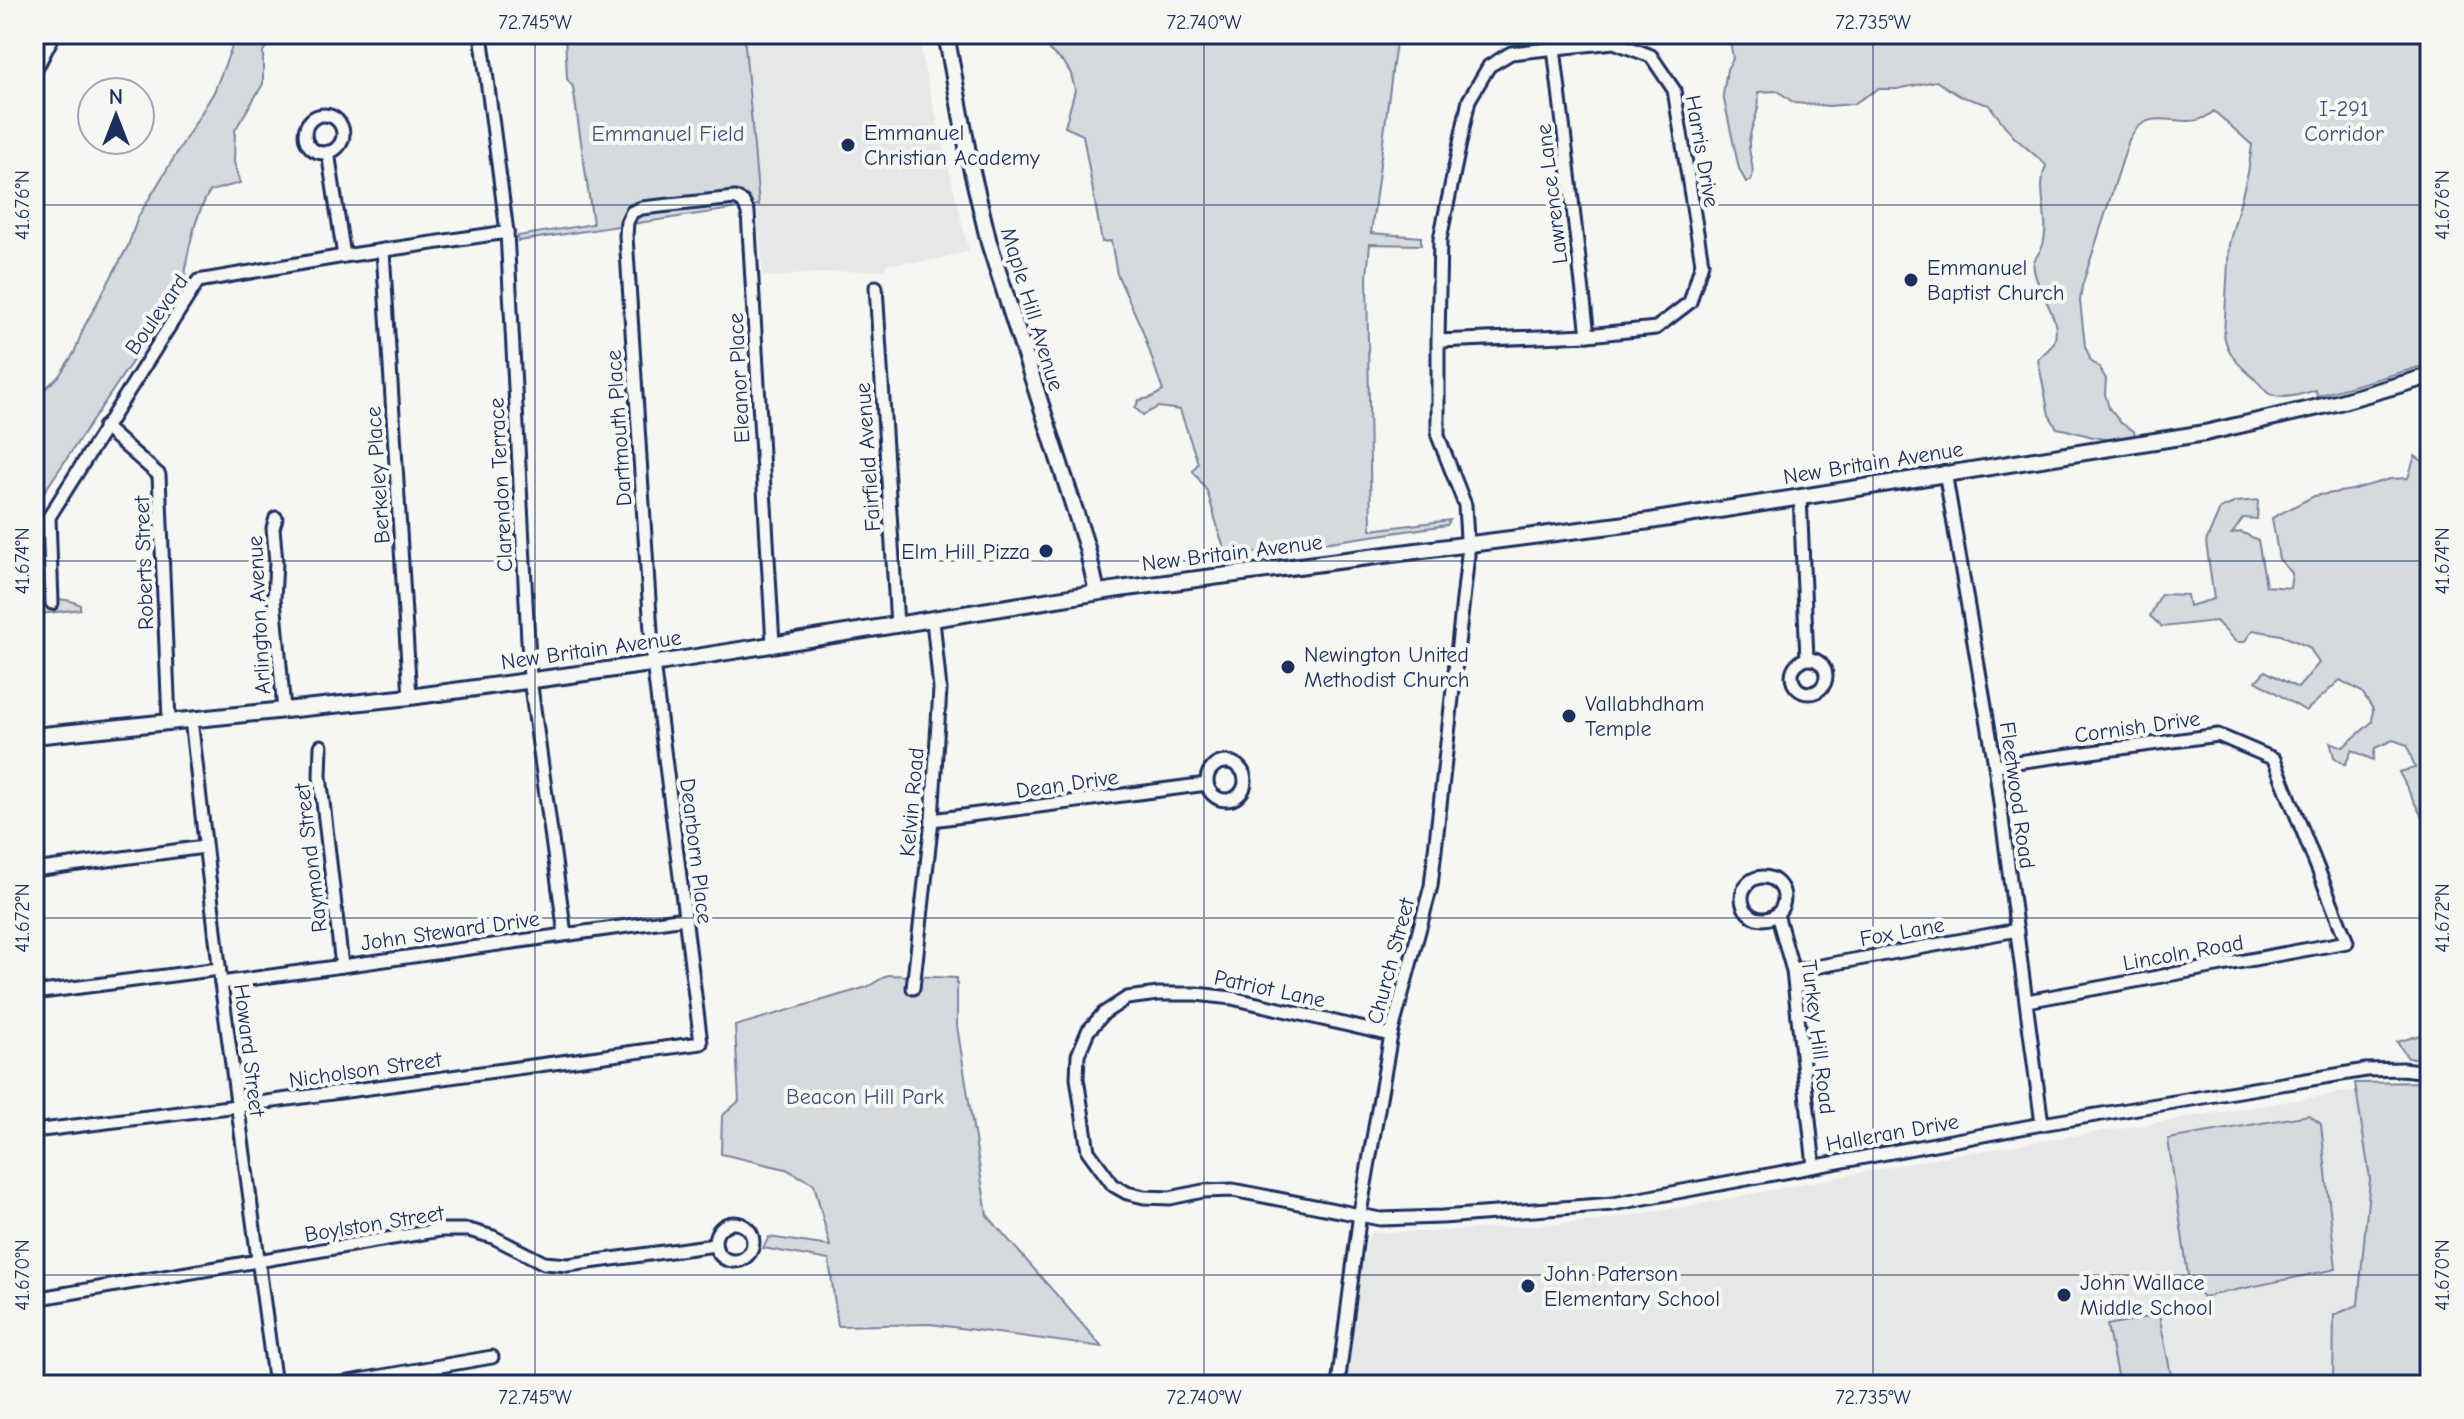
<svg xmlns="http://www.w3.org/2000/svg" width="2464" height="1419" viewBox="0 0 2464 1419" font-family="'Comic Neue',sans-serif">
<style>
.built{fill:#e6e7e7}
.green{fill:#d6d9dd;stroke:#78849e;stroke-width:2}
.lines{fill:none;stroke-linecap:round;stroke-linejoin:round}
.minor-casing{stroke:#1b2f5e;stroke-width:17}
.major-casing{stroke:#1b2f5e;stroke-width:20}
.minor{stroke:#f6f6f2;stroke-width:11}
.major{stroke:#f6f6f2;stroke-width:14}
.ticks{fill:none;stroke:#1b2f5e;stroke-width:2;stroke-opacity:0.45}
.poi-dot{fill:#1b2f5e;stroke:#f6f6f2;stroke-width:3}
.labels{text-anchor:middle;stroke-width:8;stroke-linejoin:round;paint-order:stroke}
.park-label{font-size:22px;fill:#405177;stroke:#f6f6f2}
.poi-label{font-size:22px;fill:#1b2f5e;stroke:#f6f6f2;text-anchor:start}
.street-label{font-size:22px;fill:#1b2f5e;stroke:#f6f6f2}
.neatline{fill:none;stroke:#1b2f5e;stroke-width:3}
.ticks-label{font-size:20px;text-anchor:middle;fill:#1b2f5e}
</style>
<rect width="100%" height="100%" fill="#f6f6f2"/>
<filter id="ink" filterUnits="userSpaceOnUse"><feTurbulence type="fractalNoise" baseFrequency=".0125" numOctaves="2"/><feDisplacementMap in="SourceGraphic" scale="16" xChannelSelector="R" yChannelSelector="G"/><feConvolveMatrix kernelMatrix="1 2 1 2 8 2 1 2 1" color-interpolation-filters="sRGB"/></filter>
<g filter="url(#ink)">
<!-- built -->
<g class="built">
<path d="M744,34H919L924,68L969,251L929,261L886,264L885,269L763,277Z"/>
<path d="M2371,1088L2430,1385H1347L1351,1332L1367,1239L1373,1232H1428L1589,1222L1689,1206L1936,1158Z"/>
</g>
<!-- green -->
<g class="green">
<path d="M237,34H285C279,44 269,42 263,51V84L235,130L234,162L240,183L210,191C197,212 192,235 187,258C185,270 187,277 181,289L34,507V399L59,376L74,353L84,327L128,246L138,217L214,92Z"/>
<path d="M565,34H744L759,205L518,241V236L593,224L573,87L567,79Z"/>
<path d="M1052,34H1397L1371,233L1421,237V245L1370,244L1367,277L1371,530L1450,520L1447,525L1240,555L1225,552L1207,491L1193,471L1198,463L1180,410L1158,407L1143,415L1135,408L1139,400L1150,398L1163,391L1142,329L1117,274L1111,241L1102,242L1083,135L1065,127L1075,90L1071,74L1065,64L1049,50Z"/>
<path d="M1729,34H2430V364L2317,396L2316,390C2303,394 2285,400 2271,395C2265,392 2262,386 2257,381C2242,367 2229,359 2224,335L2229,244L2248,173L2252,145L2214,111C2186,138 2151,97 2129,140L2082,286L2080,301L2085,346L2091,361L2099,367L2106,379L2105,394L2109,408L2121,423L2134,431L2135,436C2102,445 2089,434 2057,428L2049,415L2038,360C2042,354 2051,349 2054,342C2063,319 2037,292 2034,270C2032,258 2038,257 2042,247C2052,222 2035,191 2046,166L2044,163L2013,136L1989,105L1960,96L1936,81L1897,89H1878L1853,104L1829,106L1794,103L1778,91L1758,92C1762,111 1750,124 1749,142C1748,156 1756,167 1751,181L1746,182L1739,169L1723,95L1727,69L1733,59Z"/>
<path d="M2415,456L2430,466V833L2399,772L2415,768L2407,745L2393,740L2375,748L2373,760L2352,750L2345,765L2334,757L2330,742L2343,747L2372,722L2373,709L2362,692L2340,680L2306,711L2256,681L2265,671L2298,688L2319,663L2309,647L2281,635L2253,630L2244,642H2236L2216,621L2162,627L2150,616L2161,594L2187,595L2189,606L2214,599L2206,542L2220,509L2236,502L2258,500L2257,519L2243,518L2232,534L2241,532L2258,540L2266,586L2290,588L2292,573L2279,559L2272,518L2314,496L2352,490L2390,479L2408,478Z"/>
<path d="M34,585C45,606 65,594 80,605V609L41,614L34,604Z"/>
<path d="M888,975L957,978V1026L987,1215L1102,1347L930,1324L838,1326L829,1260L763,1248L769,1237L830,1246L814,1184L786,1169L721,1154L722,1116L739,1101L735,1026L867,987Z"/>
<path d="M2430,1032V1058H2408L2397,1042Z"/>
<path d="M2430,1082V1385H2333L2334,1315L2358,1305L2370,1179L2355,1083Z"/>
<path d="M2309,1115L2321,1124L2336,1269L2203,1297L2189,1282L2168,1139Z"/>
<path d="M2159,1315L2173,1385H2119L2107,1325Z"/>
</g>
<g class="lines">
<defs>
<g id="minor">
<path d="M481,34L507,232L530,679L565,934"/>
<path d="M1554,48L1588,335"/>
<path d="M34,73L54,34"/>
<circle cx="324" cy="134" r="19"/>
<path d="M328,152L344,256"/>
<path d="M383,250L410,697"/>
<path d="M876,287L897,625"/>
<path d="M104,427L159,475L169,721"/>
<path d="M1945,472L1995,765L2042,1124"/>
<path d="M1800,496L1807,659"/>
<path d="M276,518L273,528L276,562L274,599L284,710"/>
<path d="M52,603L49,517L198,281L344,256L507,232"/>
<circle cx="1809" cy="676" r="17"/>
<path d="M191,719L221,983L275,1385"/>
<path d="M321,746L320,776L342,966"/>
<circle cx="1226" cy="781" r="19"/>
<path d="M1995,765L2218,735L2274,759L2347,942L2027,1001"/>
<path d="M932,820L1207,784"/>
<path d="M34,870L204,847"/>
<circle cx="1763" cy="898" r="21"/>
<path d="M1777,914L1793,971L1814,1166"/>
<path d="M1793,971L2017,930"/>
<path d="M221,983L685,918"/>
<path d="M913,988L932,820L940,689L933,620"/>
<path d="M34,993L219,969"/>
<path d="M1391,1035L1232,998L1196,994H1158L1127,998L1104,1013L1088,1031L1078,1055L1077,1078L1088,1151L1113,1185L1127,1193L1144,1197L1170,1198L1203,1191L1233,1190L1380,1219L1442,1217L1613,1204L2042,1124L2366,1070L2402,1069L2430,1072"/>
<path d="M34,1131L237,1106L701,1043L653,663L626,236L627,222L632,212L642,208L735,198L743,202L748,212L773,644"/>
<circle cx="734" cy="1242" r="19"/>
<path d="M34,1299L440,1230H469L493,1237L544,1263L568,1265L715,1245"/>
<path d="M331,1385L492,1357"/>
<path d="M1338,1385L1360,1213L1391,1035L1431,886L1468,555L1465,505L1438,436V341L1440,239L1469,100L1489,66L1511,53L1614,42L1651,56L1674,90L1702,263L1690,302L1656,328L1588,335L1438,341"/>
</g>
<g id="major">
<path d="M946,34L970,163L989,243L1087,548L1097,592"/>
<path d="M34,736L410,697L665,662L1119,589L1650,521L2205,433L2336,403L2430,376"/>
</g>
</defs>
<!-- minor casing -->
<use href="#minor" class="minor-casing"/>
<!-- major casing -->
<use href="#major" class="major-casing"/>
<!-- minor -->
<use href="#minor" class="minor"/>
<!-- major -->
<use href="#major" class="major"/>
</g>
</g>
<!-- ticks -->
<path class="ticks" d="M535,34V1385M1204,34V1385M1873,34V1385M34,205H2430M34,561H2430M34,918H2430M34,1275H2430"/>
<!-- markers -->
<g class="poi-dot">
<circle cx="848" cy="145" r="8"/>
<circle cx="1911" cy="280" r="8"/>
<circle cx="1046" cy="551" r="8"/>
<circle cx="1288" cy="667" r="8"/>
<circle cx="1569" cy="716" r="8"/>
<circle cx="1528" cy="1286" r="8"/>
<circle cx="2064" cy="1295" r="8"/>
</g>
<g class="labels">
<!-- park labels -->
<g class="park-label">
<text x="2344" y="116">I-291<tspan x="2344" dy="25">Corridor</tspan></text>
<text x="668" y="141">Emmanuel Field</text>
<text x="865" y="1104">Beacon Hill Park</text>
</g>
<!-- poi labels -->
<g class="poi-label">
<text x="864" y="140">Emmanuel<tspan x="864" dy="25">Christian Academy</tspan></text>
<text x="1927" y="275">Emmanuel<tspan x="1927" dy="25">Baptist Church</tspan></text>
<text x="1030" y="559" text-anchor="end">Elm Hill Pizza</text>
<text x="1304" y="662">Newington United<tspan x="1304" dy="25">Methodist Church</tspan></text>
<text x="1585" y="711">Vallabhdham<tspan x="1585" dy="25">Temple</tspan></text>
<text x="1544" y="1281">John Paterson<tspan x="1544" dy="25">Elementary School</tspan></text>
<text x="2080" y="1290">John Wallace<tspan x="2080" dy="25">Middle School</tspan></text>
</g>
<!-- street labels -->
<g class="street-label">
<text transform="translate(1703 151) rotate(80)" y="8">Harris Drive</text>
<text transform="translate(1551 194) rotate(-97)" y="8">Lawrence Lane</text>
<text transform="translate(1033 309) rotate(73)" y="8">Maple Hill Avenue</text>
<text transform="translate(156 314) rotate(-55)" y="8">Boulevard</text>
<text transform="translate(738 378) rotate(-93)" y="8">Eleanor Place</text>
<text transform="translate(618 428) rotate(-94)" y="8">Dartmouth Place</text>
<text transform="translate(867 457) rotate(-94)" y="8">Fairfield Avenue</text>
<text transform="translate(1873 462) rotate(-9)" y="8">New Britain Avenue</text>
<text transform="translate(377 475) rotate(-94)" y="8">Berkeley Place</text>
<text transform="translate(500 485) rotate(-93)" y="8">Clarendon Terrace</text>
<text transform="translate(1232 552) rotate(-7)" y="8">New Britain Avenue</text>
<text transform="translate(143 563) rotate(-92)" y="8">Roberts Street</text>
<text transform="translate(258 615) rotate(-93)" y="8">Arlington Avenue</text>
<text transform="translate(591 649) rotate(-8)" y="8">New Britain Avenue</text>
<text transform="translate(2137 726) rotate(-8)" y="8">Cornish Drive</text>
<text transform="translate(1067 783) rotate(-8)" y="8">Dean Drive</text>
<text transform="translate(2018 795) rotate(82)" y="8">Fleetwood Road</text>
<text transform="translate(911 802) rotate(-85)" y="8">Kelvin Road</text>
<text transform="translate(697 851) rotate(83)" y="8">Dearborn Place</text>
<text transform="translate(310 858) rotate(-97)" y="8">Raymond Street</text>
<text transform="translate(450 930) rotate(-8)" y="8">John Steward Drive</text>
<text transform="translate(1902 931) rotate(-10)" y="8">Fox Lane</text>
<text transform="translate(2183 952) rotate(-10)" y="8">Lincoln Road</text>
<text transform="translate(1390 961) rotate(-75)" y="8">Church Street</text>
<text transform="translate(1270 988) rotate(12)" y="8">Patriot Lane</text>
<text transform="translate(1819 1037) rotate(83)" y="8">Turkey Hill Road</text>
<text transform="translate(250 1050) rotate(83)" y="8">Howard Street</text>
<text transform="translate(365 1069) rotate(-8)" y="8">Nicholson Street</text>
<text transform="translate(1892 1132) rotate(-10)" y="8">Halleran Drive</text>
<text transform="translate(374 1223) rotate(-9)" y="8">Boylston Street</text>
</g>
</g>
<!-- margin -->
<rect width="2464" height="1419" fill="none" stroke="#f6f6f2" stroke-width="88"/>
<!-- north arrow -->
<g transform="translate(116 116)"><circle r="38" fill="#f6f6f2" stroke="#9ea6b7" stroke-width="2"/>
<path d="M0-6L14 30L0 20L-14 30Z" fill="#1b2f5e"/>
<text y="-12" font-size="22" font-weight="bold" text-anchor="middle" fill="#1b2f5e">N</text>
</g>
<rect x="44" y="44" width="2376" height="1331" class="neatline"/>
<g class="ticks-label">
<text x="535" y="29">72.745°W</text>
<text x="1204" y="29">72.740°W</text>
<text x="1873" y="29">72.735°W</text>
<text transform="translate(22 205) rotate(-90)" y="7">41.676°N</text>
<text transform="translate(2442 205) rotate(-90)" y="7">41.676°N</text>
<text transform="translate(22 561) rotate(-90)" y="7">41.674°N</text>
<text transform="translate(2442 561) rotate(-90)" y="7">41.674°N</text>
<text transform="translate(22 918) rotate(-90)" y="7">41.672°N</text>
<text transform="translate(2442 918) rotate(-90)" y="7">41.672°N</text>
<text transform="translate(22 1275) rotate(-90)" y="7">41.670°N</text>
<text transform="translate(2442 1275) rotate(-90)" y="7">41.670°N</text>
<text x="535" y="1404">72.745°W</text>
<text x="1204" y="1404">72.740°W</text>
<text x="1873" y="1404">72.735°W</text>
</g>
</svg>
